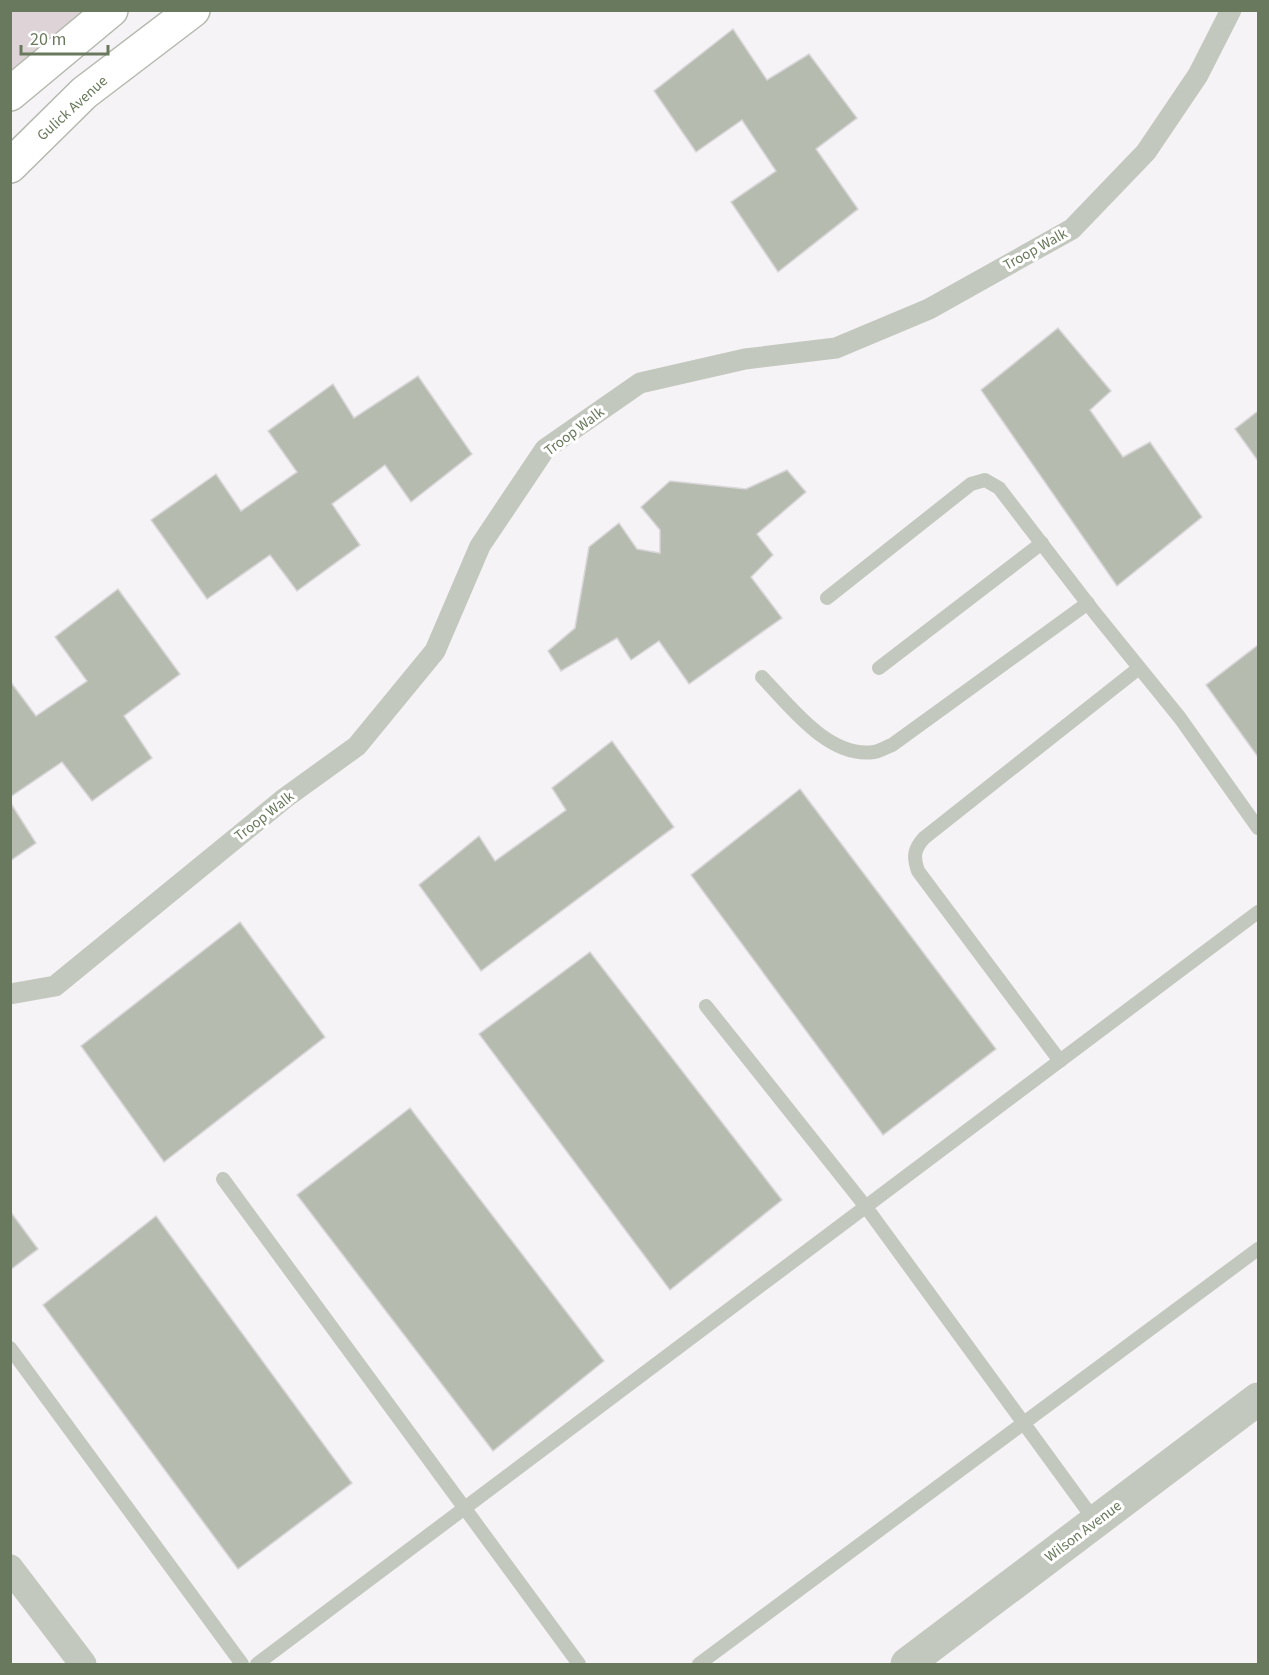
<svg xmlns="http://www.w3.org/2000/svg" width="1269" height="1675" viewBox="0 0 1269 1675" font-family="'Source Sans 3',sans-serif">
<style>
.green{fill:#ded4d7}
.building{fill:#b6bbaf;stroke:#d8d6d8;stroke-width:1.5}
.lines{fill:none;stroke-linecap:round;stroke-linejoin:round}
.primary-casing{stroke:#b3b9ae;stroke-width:36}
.service{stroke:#c3c8bf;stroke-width:14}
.pedestrian{stroke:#c3c8bf;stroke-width:21}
.minor{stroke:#c3c8bf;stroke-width:27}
.tertiary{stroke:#c3c8bf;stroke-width:33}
.primary{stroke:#fff;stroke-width:33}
.labels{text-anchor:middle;stroke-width:6;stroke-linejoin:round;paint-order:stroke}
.street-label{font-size:15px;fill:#69795d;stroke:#fff}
</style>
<rect width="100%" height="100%" fill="#f6f3f6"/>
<!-- green -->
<path class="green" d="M11,11H96L11,79Z"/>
<!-- building -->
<g class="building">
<path d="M733,29L767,80L809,54L857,118L816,149L858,209L778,272L731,202L776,171L742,120L696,152L654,91Z"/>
<path d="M1058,328L1111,391L1090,410L1123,457L1150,442L1202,517L1117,586L981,390Z"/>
<path d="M418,376L472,454L411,502L385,465L332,504L360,545L297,591L270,555L207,599L151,520L216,474L241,511L297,472L268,431L333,384L354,418Z"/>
<path d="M1258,411V461L1235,429Z"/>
<path d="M787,470L806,492L757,534L773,555L751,577L782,618L689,684L659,641L631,660L617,638L561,671L548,651L575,628L589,547L619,523L637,549L660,553V530L641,507L670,481L746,489Z"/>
<path d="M118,589L180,674L124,716L152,758L92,801L62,762L10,797V681L36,716L87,681L55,637Z"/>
<path d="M1258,645V757L1206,685Z"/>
<path d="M612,741L674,827L481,971L419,885L479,836L495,861L566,810L552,788Z"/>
<path d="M800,789L996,1049L883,1135L691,875Z"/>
<path d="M10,802L36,843L10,861Z"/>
<path d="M240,922L325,1037L164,1162L81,1046Z"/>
<path d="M590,952L782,1200L670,1290L479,1034Z"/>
<path d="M410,1108L604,1361L493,1451L297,1195Z"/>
<path d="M10,1211L38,1249L10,1270Z"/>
<path d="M156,1216L352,1483L238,1569L43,1305Z"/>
</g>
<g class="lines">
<defs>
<g id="primary">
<path d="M10,94L111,10"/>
<path d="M10,166L84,93L193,10"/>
</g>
</defs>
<!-- primary casing -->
<use href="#primary" class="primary-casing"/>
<!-- service -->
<g class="service">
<path d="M827,598L971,484L985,480L999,488L1095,613L1180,718L1258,828"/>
<path d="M879,668L1042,543"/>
<path d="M762,677C790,706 829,759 874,752C880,751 886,747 892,745L1088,603"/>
<path d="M706,1006L866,1207L1095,1521"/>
<path d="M1060,1061L918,871C913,857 914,849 924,838L1139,668"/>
<path d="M223,1179L579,1664"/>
<path d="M10,1348L242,1664"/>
<path d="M257,1664L1258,912"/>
<path d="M699,1664L1258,1249"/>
</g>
<!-- pedestrian -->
<path class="pedestrian" d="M10,994L55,986L285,798L357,746L435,651L480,546L545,449L640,383L745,359L836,348L929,309L1072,229L1146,152L1198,75L1231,10"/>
<!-- minor -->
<path class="minor" d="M10,1568L83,1664"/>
<!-- tertiary -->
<path class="tertiary" d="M907,1664L1258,1399"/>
<!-- primary -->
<use href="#primary" class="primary"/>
</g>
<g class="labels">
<!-- street labels -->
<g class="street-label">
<text transform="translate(72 108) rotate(-42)" y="5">Gulick Avenue</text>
<text transform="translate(1035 249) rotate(-29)" y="5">Troop Walk</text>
<text transform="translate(574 431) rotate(-37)" y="5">Troop Walk</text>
<text transform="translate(264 816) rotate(-38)" y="5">Troop Walk</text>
<text transform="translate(1083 1531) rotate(-37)" y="5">Wilson Avenue</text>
</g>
</g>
<!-- border -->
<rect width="1269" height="1675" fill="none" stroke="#69795d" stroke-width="24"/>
<!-- scale -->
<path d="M21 45v9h87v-9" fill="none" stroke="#69795d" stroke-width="3"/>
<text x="30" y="45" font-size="18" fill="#69795d" stroke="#ffffff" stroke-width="4.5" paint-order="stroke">20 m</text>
</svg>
